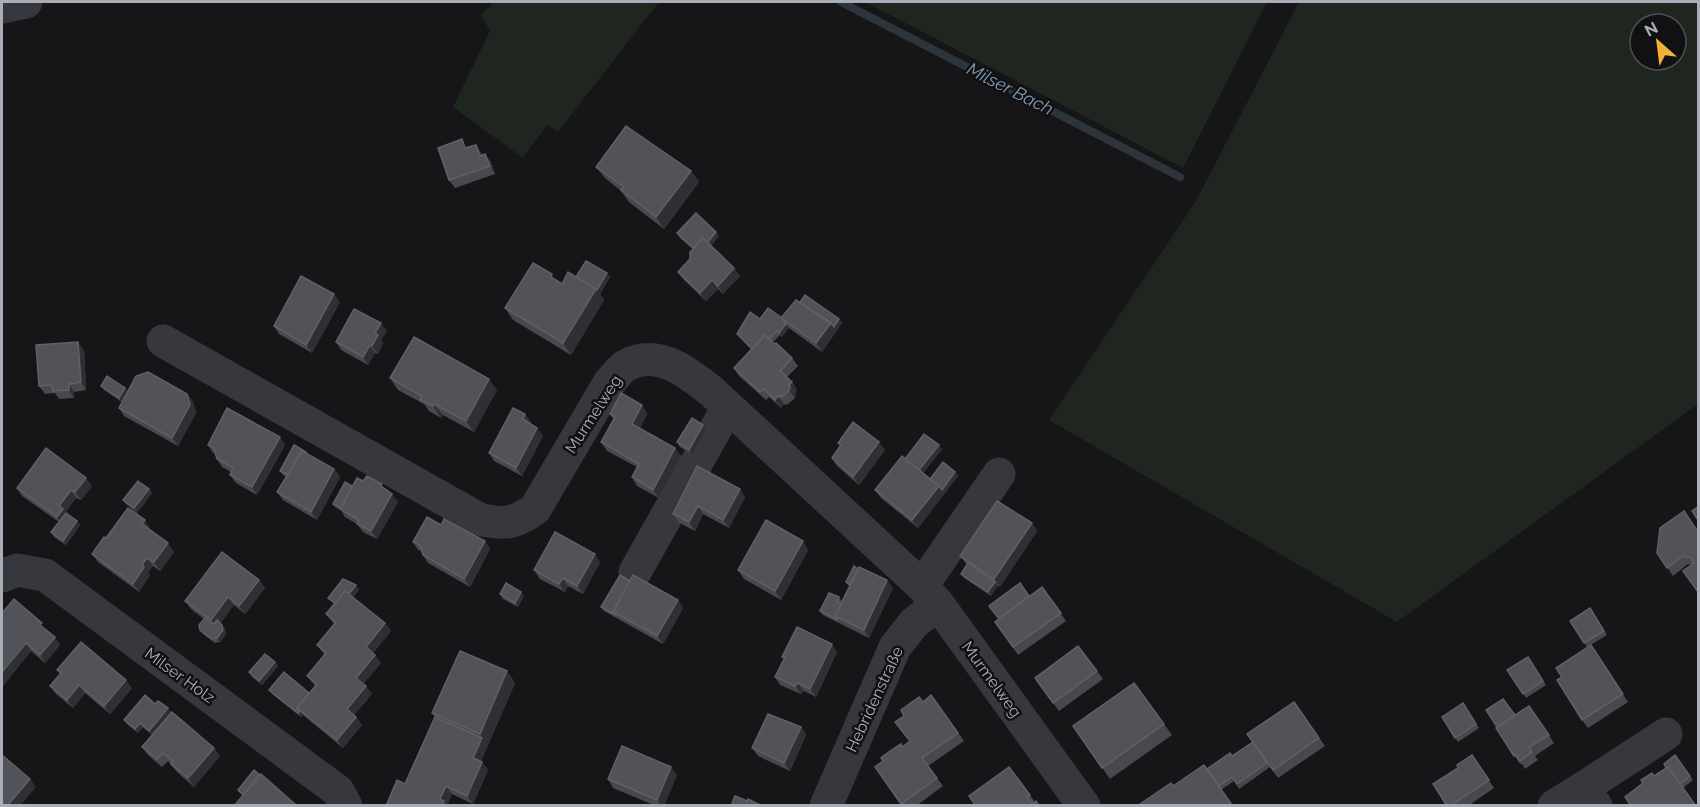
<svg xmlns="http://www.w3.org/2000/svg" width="1700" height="807" viewBox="0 0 1700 807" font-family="Raleway,sans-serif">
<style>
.green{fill:#1e261f;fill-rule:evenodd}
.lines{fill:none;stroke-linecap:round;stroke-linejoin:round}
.stream{stroke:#2c353c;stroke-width:8}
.minor{stroke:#37383d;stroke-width:33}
.wall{fill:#47494d}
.shaded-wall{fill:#2f3033}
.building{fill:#525359;stroke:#5f6168;stroke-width:1.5}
.labels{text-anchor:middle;stroke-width:5;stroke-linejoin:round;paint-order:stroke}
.street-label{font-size:16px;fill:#a8adb8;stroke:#111113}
.water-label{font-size:18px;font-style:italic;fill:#7f9bb3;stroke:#111113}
</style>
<rect width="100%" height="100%" fill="#161618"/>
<!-- green -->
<g class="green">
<path d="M494,2H659L558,132L547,125L523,158L453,107L490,31L481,15Z"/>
<path d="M865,2H1267L1183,168Z"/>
<path d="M1299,2H1698V404L1397,622L1049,420L1196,201ZM1640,24H1676V60H1640Z"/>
</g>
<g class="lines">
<!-- stream -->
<path class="stream" d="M841,2L1180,177"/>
<!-- minor -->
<g class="minor">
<path d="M2,7L26,2"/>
<path d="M163,341L479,519C504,525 514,524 535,509L609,383C614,378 619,370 625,366C657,348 685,371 710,390L922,586L938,604L1084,806"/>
<path d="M635,572L728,407"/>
<path d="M2,576L17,570L45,575L338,791L346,806"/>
<path d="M922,586L999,474"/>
<path d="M1583,788L1666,734"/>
<path d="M826,806L895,647L914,623L938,604"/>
<path d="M1554,806L1583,788L1596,806"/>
</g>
</g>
<!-- wall -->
<g class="wall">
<path d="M468,148L482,153L483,155L485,154L491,162L495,174L455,188L449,180Z"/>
<path d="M596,167L691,171L699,182L664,229L629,202L621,191L605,178Z"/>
<path d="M677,233L719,236L711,246L734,268L740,276L723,294L718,289L706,301L684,280L678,272L690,259L693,249L680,238Z"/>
<path d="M576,277H610L600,294L604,300L571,355L513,320L505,308L557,280L562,284Z"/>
<path d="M340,302L312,353L279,334L274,326Z"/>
<path d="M800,302L839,319L842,323L822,352L789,328L782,337L780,335L773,342L792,358L798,366L787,377L792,382L797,390L795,393L796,395L795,398L788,404L785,405L784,404L781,408L769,397L766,400L739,376L734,368L751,349L737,334L760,319L782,318Z"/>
<path d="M387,331L381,340L383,343L378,354L375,353L368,365L341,350L336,342Z"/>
<path d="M84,350L86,390L74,392V398L59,399L55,393L45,394L39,386Z"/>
<path d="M390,378L497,390L474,432L443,415L441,418L429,411L424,404L398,390Z"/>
<path d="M101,386L125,388L128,391L187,394L193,402L196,413L178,446L124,416L119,408L122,402L104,390Z"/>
<path d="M642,405L647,414L640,428L675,448L681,456L659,498L637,486L632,477L637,467L607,451L601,442L614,420L610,414Z"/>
<path d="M525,414L531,422L530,424L543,436L522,476L494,461L489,453Z"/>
<path d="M703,425L706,429L692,454L680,447L677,442Z"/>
<path d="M838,443L885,450L859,485L837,466L832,458L840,446Z"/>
<path d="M208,445H285L257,495L236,483L230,475L231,472L222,467L217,459L215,454L213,453Z"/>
<path d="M942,449L923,473L930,479L955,472L958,476L918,528L881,498L875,490L905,459Z"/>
<path d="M308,454L334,469L340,477L317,520L283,500L277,492L286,477L283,475L280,471Z"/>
<path d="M697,466L745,497L729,528L703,514L695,531L678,522L673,514Z"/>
<path d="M363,481L386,490L398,502L377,539L363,532L357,524L345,517L341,510L336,508L333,504L353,486Z"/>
<path d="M92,486L81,500L76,498L65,513L77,521L80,525L66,545L54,537L51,532L59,522L22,496L17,488Z"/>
<path d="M149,489L152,493L137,513L126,504L123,500Z"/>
<path d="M1032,523L1037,531L1000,587L997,585L991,596L964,578L961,574L967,565L960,556Z"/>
<path d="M441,525L485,541L490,549L470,587L428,563L423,555L422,551L418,550L413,542Z"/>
<path d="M150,528L149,530L174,552L160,571L153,566L148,572L150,575L139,592L98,562L92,554L106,538Z"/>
<path d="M1698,532V592L1691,565L1688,564L1673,576L1657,553Z"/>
<path d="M808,550L781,600L744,579L738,570Z"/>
<path d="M600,562L583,594L568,586L565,592L540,579L534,570Z"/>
<path d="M259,580L265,588L245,614L234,605L220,623L225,629L226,634L220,642L215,643L203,634L200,630L204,619L191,609L185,601Z"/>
<path d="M630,581L678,600L683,608L663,644L604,611L601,607Z"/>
<path d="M846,582L893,588L869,638L823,615L820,611L839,597L842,602L841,603L850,587Z"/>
<path d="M356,585L359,590L353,597L385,623L391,631L373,653L381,663L363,684L372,694L354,715L362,725L343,748L303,715L301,717L272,694L269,690L309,693L315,686L307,676L325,655L317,645L334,624L326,614L334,604L328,598Z"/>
<path d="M1042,587L1066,621L1018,655L995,622Z"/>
<path d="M500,594L524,596L518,607L503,599Z"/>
<path d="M1590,608L1607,635L1587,647L1570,621Z"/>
<path d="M2,613L47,631L55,637L60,645L45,663L31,651L2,687Z"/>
<path d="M1591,645L1628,702L1588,728L1582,720Z"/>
<path d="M1078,646L1103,679L1059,711L1035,678Z"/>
<path d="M837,652L816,697L804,691L801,694L780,685L775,677L784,659L782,657Z"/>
<path d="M1528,657L1546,685L1526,698L1507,670Z"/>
<path d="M275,662L278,666L262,685L252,677L249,672Z"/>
<path d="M57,670L132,688L110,714L85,693L73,708L56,694L50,686L60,674Z"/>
<path d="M507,671L515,683L481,761L488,770L473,804L452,794L447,805L405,784L435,717L432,713Z"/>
<path d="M1134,683L1172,735L1110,779L1073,726Z"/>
<path d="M931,695L964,741L928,766L943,786L916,806H902L875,767L910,742L923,702Z"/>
<path d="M1294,702L1325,746L1278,778L1247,734Z"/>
<path d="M1463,703L1479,728L1458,742L1442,717Z"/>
<path d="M155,704L171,712L152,735L143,727L138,733L127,724L124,720Z"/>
<path d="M1529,706L1554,743L1535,756L1538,760L1525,769L1522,764H1520L1496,728Z"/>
<path d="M801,727L806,735L790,771L758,756L752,748Z"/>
<path d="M1253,742L1270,767L1239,789L1234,781L1221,790L1232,806H1142L1173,786L1232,756Z"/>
<path d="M142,747L214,748L220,756L194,787L177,772L168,761L162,767L148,755Z"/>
<path d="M1472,755L1494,788L1468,806H1447L1458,768Z"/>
<path d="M1675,755L1693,780L1683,788L1643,783L1666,768Z"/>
<path d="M1009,767L1035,802L1039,806H976Z"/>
<path d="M677,775L664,806H656L613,788L608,779Z"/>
</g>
<!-- shaded-wall -->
<g class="shaded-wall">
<path d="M476,145L482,153L486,164L480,156Z"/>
<path d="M485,154L491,162L495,174L490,166Z"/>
<path d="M691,171L699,182L664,229L656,217Z"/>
<path d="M716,232L719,236L709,248L707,244Z"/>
<path d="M734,268L740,276L723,294L718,286Z"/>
<path d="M607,273L610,277L600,294L604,300L571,355L563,343Z"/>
<path d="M712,280L718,289L706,301L700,293Z"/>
<path d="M334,294L340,302L312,353L306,345Z"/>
<path d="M839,319L842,323L822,352L816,343L831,323Z"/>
<path d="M381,323L387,331L381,340L383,343L378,354L372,346L375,333Z"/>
<path d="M786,324L789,328L782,337L779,333Z"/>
<path d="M78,342L84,350L86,390L81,382Z"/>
<path d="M370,345L375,353L368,365L363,357Z"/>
<path d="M489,379L497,390L474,432L466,421Z"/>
<path d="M792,382L797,390L795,393L789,385Z"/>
<path d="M69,384L74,392V398L69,390Z"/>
<path d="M790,387L796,395L795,398L789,390Z"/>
<path d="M125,388L128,392L122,402L119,398Z"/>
<path d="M187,394L193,402L196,413L178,446L172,438Z"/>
<path d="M778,396L784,404L781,408L775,400Z"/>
<path d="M434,404L443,415L441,418L433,406Z"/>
<path d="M642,405L647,414L638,432L632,424Z"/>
<path d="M525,414L531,422L529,428L523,419Z"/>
<path d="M703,425L706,429L692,454L689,450Z"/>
<path d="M537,428L543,436L522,476L516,468Z"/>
<path d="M280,437L285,445L257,495L252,487Z"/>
<path d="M879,442L885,450L859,485L853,477Z"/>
<path d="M939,445L942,449L921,475L919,471Z"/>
<path d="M675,448L681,456L659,498L653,490Z"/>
<path d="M334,469L340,477L317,520L311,512Z"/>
<path d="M955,472L958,476L918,528L912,520L939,486Z"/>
<path d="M86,478L92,486L81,500L75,492Z"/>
<path d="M149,489L152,493L137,513L134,508Z"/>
<path d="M740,489L745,497L729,528L723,520Z"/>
<path d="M71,490L76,498L65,513L69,517L62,525L57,517L59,506Z"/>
<path d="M392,494L398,502L377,539L371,531Z"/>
<path d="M698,506L703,514L695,531L689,522Z"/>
<path d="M145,520L150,528L147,532L142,524Z"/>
<path d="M77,521L80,525L66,545L63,541Z"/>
<path d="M1032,523L1037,531L1000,587L994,579Z"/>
<path d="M485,541L490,549L470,587L464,579Z"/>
<path d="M803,541L808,550L781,600L775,591Z"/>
<path d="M168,543L174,552L160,571L154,562Z"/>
<path d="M595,554L600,562L583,594L577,586Z"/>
<path d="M147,558L153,566L148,572L150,575L139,592L133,584L142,565Z"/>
<path d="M563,578L568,586L565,592L559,584Z"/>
<path d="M259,580L265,588L245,614L239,606Z"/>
<path d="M887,580L893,588L869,638L864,630Z"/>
<path d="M995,582L998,586L991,596L988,592Z"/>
<path d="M356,585L359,590L341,610L339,606Z"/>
<path d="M521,592L524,596L518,607L515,603Z"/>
<path d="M228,597L234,605L217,628L211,620Z"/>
<path d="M678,600L683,608L663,644L657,636Z"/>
<path d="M385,623L391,631L371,655L366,647Z"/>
<path d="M222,625L225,629L226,634L220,642L217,638Z"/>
<path d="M55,637L60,645L45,663L40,655Z"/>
<path d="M26,643L31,651L2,687V672Z"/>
<path d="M832,644L837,652L816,697L810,689Z"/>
<path d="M375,655L381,663L362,686L356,678Z"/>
<path d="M275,662L278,666L262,685L259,681Z"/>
<path d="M507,671L515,683L479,766L473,758L482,738L480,734Z"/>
<path d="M126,680L132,688L110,714L104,706Z"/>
<path d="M798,683L804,691L801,694L795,686Z"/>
<path d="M79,685L85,693L73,708L67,700Z"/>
<path d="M366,686L372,694L352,717L347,709Z"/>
<path d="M168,708L171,712L152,735L149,731Z"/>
<path d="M300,711L303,715L301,717L298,713Z"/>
<path d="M356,717L362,725L343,748L337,740Z"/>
<path d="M140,723L143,727L138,733L135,729Z"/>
<path d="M801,727L806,735L790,771L784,763Z"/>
<path d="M214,748L220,756L194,787L188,778Z"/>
<path d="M482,762L488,770L473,804L467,796Z"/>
<path d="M671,767L677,775L664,806H661L657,800Z"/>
<path d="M30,779L36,787L20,806H7Z"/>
<path d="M446,786L452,794L447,806H442L440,799Z"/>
</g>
<!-- building -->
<g class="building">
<path d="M626,126L691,171L656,217L621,190L624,187L596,167Z"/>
<path d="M462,139L465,148L476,145L480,156L485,154L490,166L449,180L438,148Z"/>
<path d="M696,213L716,232L707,243L703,238L693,248L677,233Z"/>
<path d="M703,238L734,268L718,286L712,280L700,293L678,272L690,259V252Z"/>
<path d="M586,261L607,273L597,290L576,277Z"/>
<path d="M533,263L552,274L551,277L562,284L568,272L596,289L563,343L505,308Z"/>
<path d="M301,276L334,294L306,345L274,326Z"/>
<path d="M805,295L839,319L834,327L831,323L800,302Z"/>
<path d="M796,300L831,323L816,343L781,318Z"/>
<path d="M768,308L782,318L786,324L779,333L777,331L769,339L765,335L752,349L737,334L750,312L760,319Z"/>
<path d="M354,309L381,323L375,333L378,335L372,346L370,345L363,357L336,342Z"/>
<path d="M765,335L774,344L776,343L792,358L780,371L792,382L789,385L790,387L789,390L783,396L779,397L778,396L775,400L764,389L760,392L734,368Z"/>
<path d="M414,337L489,379L466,421L434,404L433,406L420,400L422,396L390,378Z"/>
<path d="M78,342L81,382L69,384V390L53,391L52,385L39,386L36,345Z"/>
<path d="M148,372L187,394L190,405L172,438L119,408L136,376Z"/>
<path d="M107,376L125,388L119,398L101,386Z"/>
<path d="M621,393L642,405L632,424L675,448L653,490L632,477L639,464L601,442L615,417L610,414Z"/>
<path d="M227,408L280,437L252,487L230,475L233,468L217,459L214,448L208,445Z"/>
<path d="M513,408L525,414L523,419L537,428L516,468L489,453Z"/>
<path d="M692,418L703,425L689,450L677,442Z"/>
<path d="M853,422L879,442L853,477L832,458L841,445L838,443Z"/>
<path d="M924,434L939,445L919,470L905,459Z"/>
<path d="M294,445L306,452V453L302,451L288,475L280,471Z"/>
<path d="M46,448L86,478L75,492L71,490L59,506L63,509L57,517L17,488Z"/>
<path d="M302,451L334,469L311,512L277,492Z"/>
<path d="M902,456L939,486L912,520L875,490Z"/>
<path d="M943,462L955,472L942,490L939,486L930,479Z"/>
<path d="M697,466L740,489L723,520L698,506L689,522L673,514Z"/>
<path d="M367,476L382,484L381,486L392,494L371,531L357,524L359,520L340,509L357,478L363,481Z"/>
<path d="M138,481L149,489L134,508L123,500Z"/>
<path d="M345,482L352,486L341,508L333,504Z"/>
<path d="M997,501L1032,523L994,579L960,556Z"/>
<path d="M1698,507V520L1692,511Z"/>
<path d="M128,508L145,520L142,524L168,543L154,562L147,558L142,565L144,567L133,584L92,554L104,537L106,538Z"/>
<path d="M1684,511L1698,532V592L1683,571L1694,563L1691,558L1683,556L1667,568L1657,553L1660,528Z"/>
<path d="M66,513L77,521L63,541L51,532Z"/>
<path d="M427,517L441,525L444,519L485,541L464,579L423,555L420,545L413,542Z"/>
<path d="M766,520L803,541L775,591L738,570Z"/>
<path d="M555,532L595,554L577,586L563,578L559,584L534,570Z"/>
<path d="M222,552L259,580L239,606L228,597L211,620L185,601Z"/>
<path d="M968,563L995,582L988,592L961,574Z"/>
<path d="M854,566L858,569L850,585L846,582Z"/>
<path d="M859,567L887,580L864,630L835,616Z"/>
<path d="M620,575L630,581L613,612L616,615L601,607Z"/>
<path d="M633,575L678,600L657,636L613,612Z"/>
<path d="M343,579L356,585L349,594L345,591L335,603L328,598Z"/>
<path d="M506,583L521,592L515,603L500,594Z"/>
<path d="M1020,583L1029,596L999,619L989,606Z"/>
<path d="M1042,587L1061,613L1013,647L995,622Z"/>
<path d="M345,591L385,623L366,647L375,655L356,678L366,686L347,709L356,717L337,740L297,708L317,684L307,676L326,653L317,645L336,622L326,614Z"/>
<path d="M829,593L839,597L837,601L841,604L835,616L838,620L820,611Z"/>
<path d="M14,599L42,623L40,625L55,637L40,655L26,643L2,672V613Z"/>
<path d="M1590,608L1604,631L1584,643L1570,621Z"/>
<path d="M205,618L214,624L217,620L222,625L223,630L217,638L212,639L200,630L199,625Z"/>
<path d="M797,627L832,644L810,689L798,683L795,686L775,677L785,657H782Z"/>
<path d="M81,642L126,680L104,706L79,685L67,700L50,686L61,673L57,670Z"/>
<path d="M1591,645L1623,694L1582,720L1557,680L1562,677L1556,668Z"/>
<path d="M1078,646L1097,671L1053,703L1035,678Z"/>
<path d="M460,651L507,671L480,734L432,713Z"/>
<path d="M265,654L275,662L259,681L249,672Z"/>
<path d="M1528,657L1543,681L1523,694L1507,670Z"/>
<path d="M284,672L309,693L297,708L300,711L298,713L269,690Z"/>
<path d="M1134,683L1164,724L1102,768L1073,726Z"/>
<path d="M145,695L155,704L158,701L168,708L149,731L140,723L135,729L124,720Z"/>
<path d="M931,695L958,733L922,758L937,778L901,804L875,767L883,761L881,758L890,751L901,744L902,747L910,741L895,722L904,716L901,710L919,697L923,702Z"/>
<path d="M1503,699L1515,715L1497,727L1486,710Z"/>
<path d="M1294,702L1319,738L1273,770L1247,734Z"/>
<path d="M1463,703L1476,724L1455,738L1442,717Z"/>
<path d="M1529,706L1549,735L1529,747L1532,752L1520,761L1516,755L1514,756L1496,728Z"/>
<path d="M172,712L214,748L188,778L171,764L173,761L163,753L157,759L142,747Z"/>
<path d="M768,714L801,727L784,763L752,748Z"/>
<path d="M435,717L482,738L473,758L482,762L467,796L446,786L440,799L444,801L442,806H386L397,780L405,784Z"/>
<path d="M1253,742L1267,763L1237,784L1232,777L1219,786L1207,769L1230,753L1232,756Z"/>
<path d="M622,746L671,767L657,800L608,779Z"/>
<path d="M2,755L30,779L7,806H2Z"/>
<path d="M1472,755L1489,780L1450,806H1447L1433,784L1458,768L1457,765Z"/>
<path d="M1675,755L1690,776L1680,784L1668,767L1666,768L1664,764Z"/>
<path d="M1204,765L1232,805L1230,806H1142L1140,804L1171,783L1173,786Z"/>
<path d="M1009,767L1030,795L1027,797L1032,804L1036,801L1039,806H976L969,796Z"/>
<path d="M1668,767L1696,806H1631L1625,797L1643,783L1641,780L1652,773L1654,776Z"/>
<path d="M254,770L260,775L243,795L238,790Z"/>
<path d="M261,774L297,806H234Z"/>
<path d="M735,796L747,801L745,806H731Z"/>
<path d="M748,799L762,806H745Z"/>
</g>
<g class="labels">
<!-- street labels -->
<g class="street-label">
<text transform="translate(593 414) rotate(-57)" y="6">Murmelweg</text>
<text transform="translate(180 675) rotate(36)" y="6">Milser Holz</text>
<text transform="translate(992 679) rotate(54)" y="6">Murmelweg</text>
<text transform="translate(874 699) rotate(-65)" y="6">Hebridenstraße</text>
</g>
<!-- water labels -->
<g class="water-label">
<text transform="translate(1010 89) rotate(27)" y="6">Milser Bach</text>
</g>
</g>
<!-- border -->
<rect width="1700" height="807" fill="none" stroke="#a8adb8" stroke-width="6"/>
<!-- north arrow -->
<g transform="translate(1658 42) rotate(332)"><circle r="28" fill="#111113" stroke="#4d4f55" stroke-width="1.5"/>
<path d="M0-4.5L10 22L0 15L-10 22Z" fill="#f2b134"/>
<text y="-9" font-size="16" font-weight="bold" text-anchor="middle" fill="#a8adb8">N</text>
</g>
</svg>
